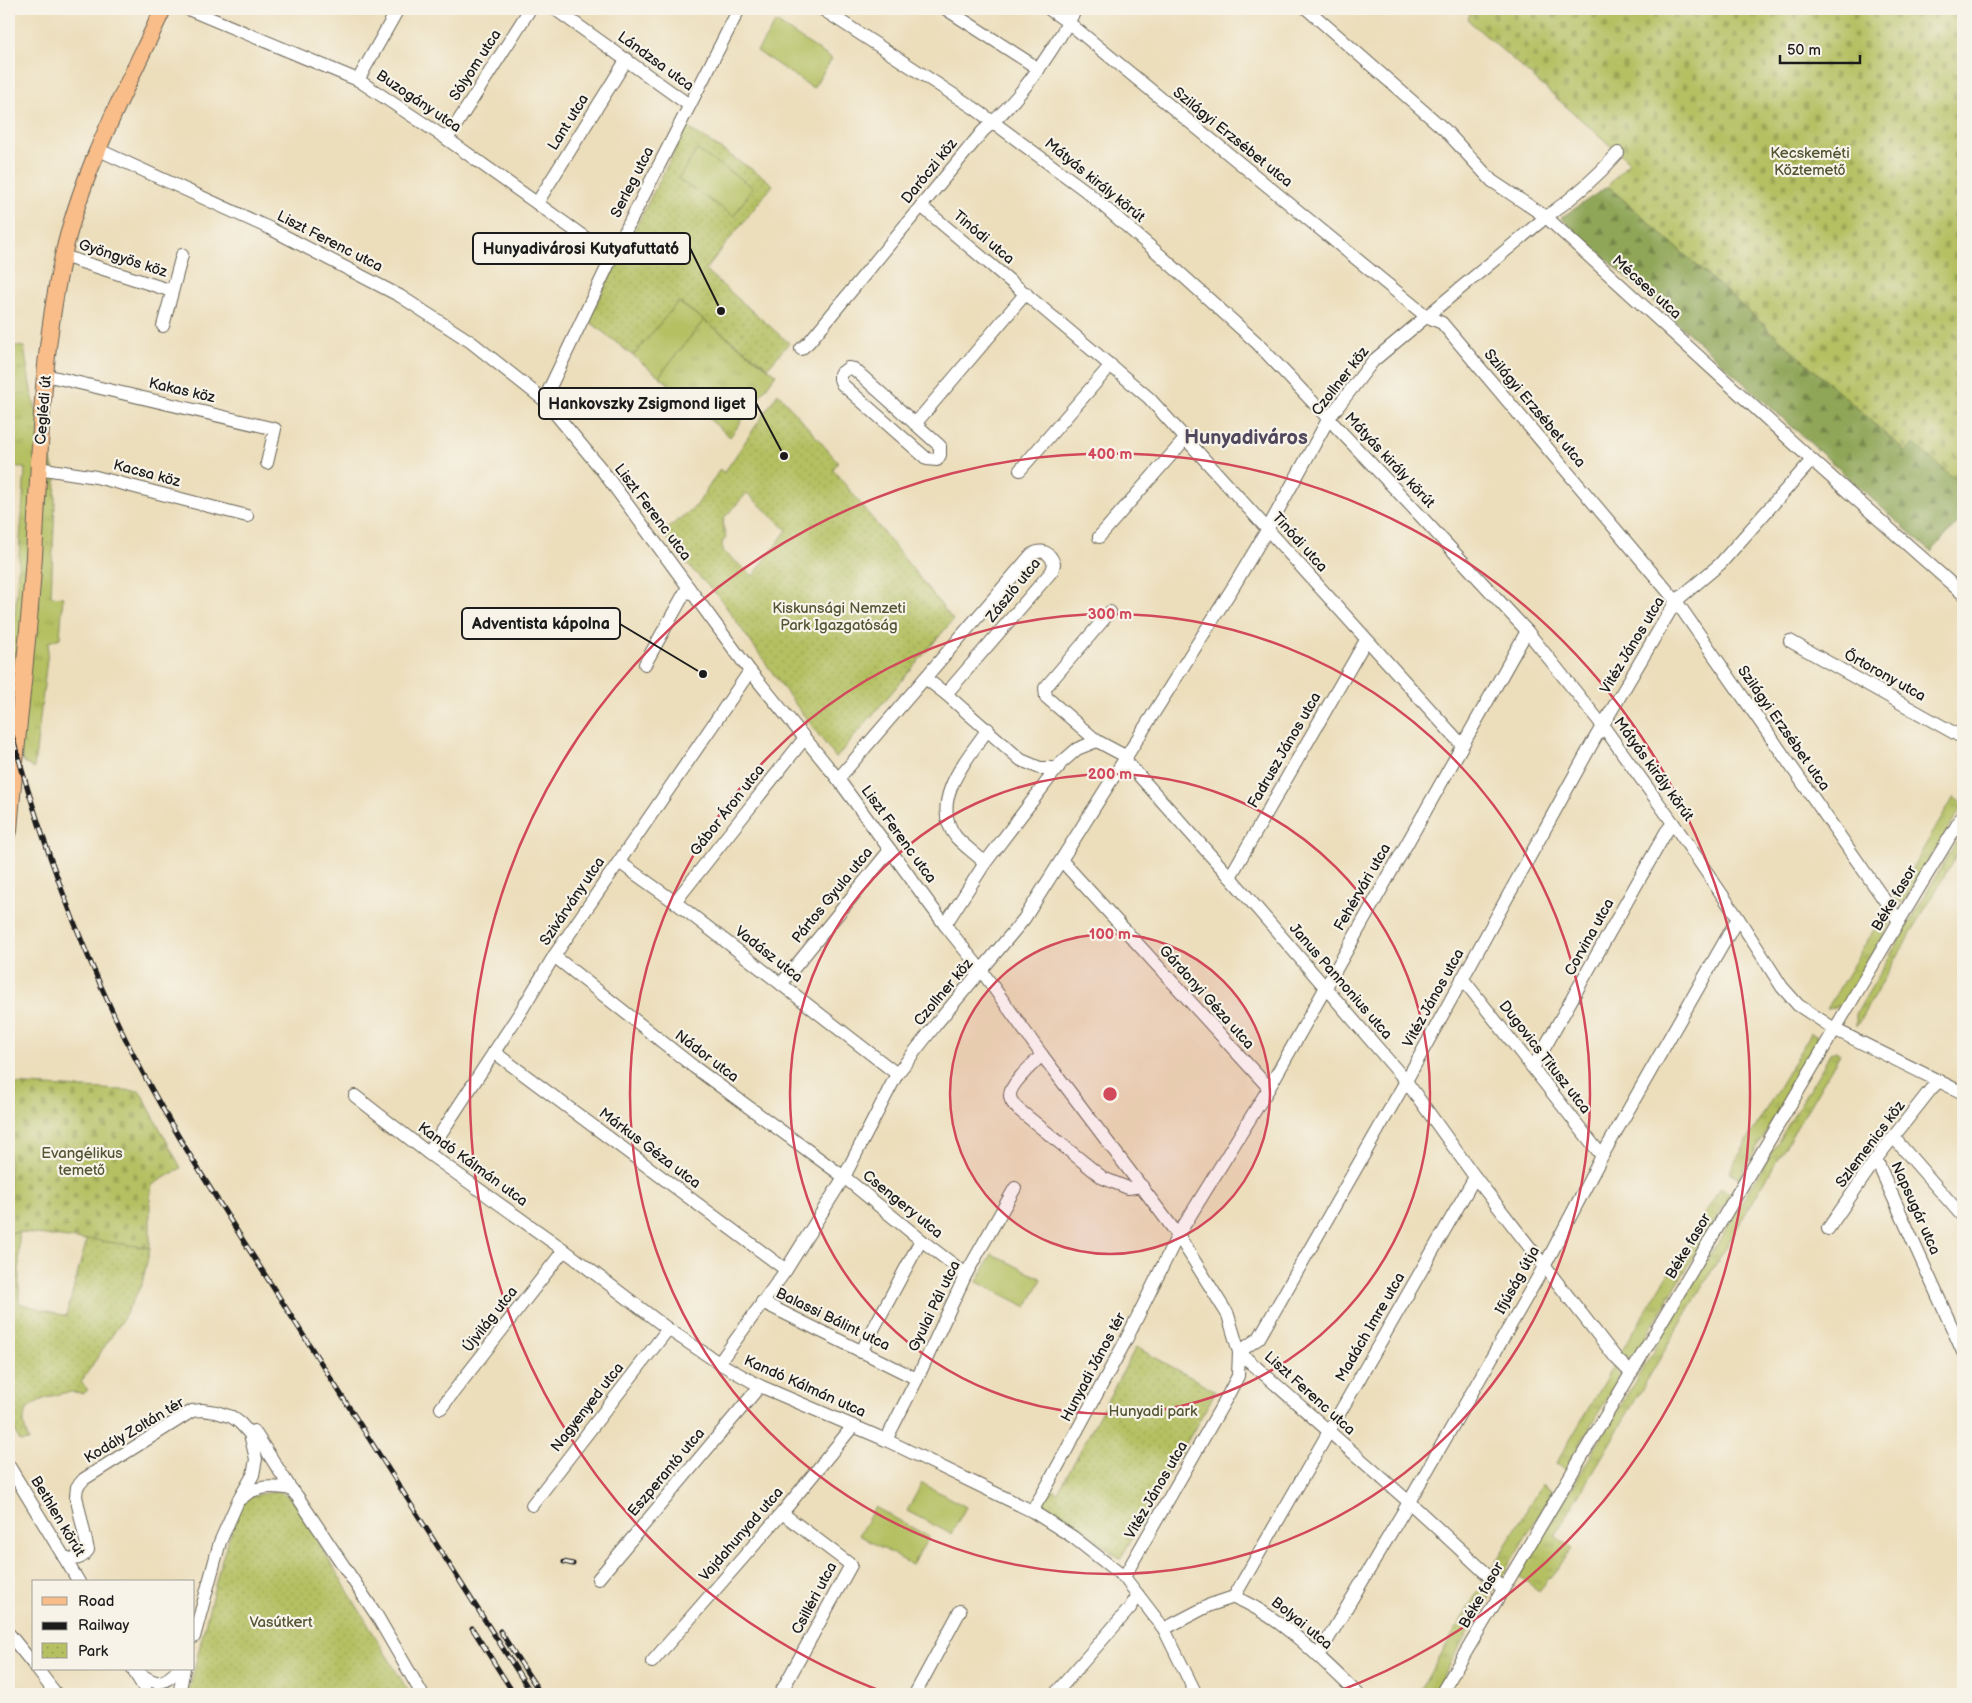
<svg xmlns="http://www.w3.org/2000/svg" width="1972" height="1703" viewBox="0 0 1972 1703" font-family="'Balsamiq Sans',sans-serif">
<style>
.grass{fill:url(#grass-tufts);stroke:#686e3f}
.forest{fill:url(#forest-firs);stroke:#56613a}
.cemetery{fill:url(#cemetery-stones);stroke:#686e3f}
.park{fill:url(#park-dots);stroke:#686e3f;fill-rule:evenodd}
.garden{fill:#b4c062;stroke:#686e3f}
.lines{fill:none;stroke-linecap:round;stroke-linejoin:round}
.minor-casing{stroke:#656054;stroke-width:14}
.major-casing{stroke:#656054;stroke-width:18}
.minor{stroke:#fff;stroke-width:12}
.major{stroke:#f8bd89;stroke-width:16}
.rail-casing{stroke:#1c1c1c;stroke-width:5}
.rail{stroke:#f7f3e8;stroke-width:3;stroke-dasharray:9;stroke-linecap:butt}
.ring{fill:none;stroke:#d1495b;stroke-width:2.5}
.labels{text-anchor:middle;stroke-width:4.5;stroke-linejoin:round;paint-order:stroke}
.street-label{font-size:15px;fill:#1c1c1c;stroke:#f7f3e8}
.park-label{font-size:15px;fill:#515534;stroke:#f7f3e8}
.district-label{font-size:20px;font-weight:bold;fill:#51485d;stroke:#f7f3e8}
.centre{fill:#d1495b;stroke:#f7f3e8;stroke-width:2.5}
.ring-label{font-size:15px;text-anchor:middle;font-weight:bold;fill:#d1495b;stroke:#f7f3e8;stroke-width:4.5;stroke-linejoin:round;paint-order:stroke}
.leader{fill:none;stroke:#1c1c1c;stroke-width:2}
.callout-dot{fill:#1c1c1c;stroke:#f7f3e8;stroke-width:2}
.callout{fill:#f7f3e8;stroke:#1c1c1c;stroke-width:2}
.callout-label{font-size:16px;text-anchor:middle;font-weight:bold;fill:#1c1c1c}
</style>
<defs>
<pattern id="grass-tufts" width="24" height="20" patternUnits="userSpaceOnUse" patternTransform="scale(1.25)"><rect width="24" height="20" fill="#b4c062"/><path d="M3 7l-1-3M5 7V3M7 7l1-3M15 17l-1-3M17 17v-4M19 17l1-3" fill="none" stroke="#9aa454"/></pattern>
<pattern id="forest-firs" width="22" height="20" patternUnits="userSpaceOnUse" patternTransform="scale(1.25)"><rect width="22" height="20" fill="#8fa658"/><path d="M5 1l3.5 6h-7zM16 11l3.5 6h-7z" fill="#748648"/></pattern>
<pattern id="cemetery-stones" width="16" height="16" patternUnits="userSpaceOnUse" patternTransform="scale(1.25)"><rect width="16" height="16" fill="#b4c062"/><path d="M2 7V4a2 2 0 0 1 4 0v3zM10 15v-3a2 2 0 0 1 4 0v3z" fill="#9aa454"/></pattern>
<pattern id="park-dots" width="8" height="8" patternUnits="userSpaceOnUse" patternTransform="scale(1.25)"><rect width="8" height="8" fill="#b4c062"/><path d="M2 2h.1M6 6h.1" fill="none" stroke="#9aa454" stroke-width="1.8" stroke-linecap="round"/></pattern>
</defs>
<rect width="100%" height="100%" fill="#f7f3e8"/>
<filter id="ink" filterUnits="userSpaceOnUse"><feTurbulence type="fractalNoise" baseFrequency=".02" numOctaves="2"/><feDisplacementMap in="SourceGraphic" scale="10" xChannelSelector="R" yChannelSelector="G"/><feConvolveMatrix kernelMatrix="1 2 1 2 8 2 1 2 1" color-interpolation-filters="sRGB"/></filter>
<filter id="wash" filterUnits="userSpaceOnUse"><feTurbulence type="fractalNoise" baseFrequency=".0096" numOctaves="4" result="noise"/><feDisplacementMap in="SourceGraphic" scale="20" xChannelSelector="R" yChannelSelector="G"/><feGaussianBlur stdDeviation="1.12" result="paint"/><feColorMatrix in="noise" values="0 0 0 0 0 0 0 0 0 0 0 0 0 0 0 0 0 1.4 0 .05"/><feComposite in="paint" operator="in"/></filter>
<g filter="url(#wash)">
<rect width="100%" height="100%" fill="#ecdebb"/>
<!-- grass -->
<g class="grass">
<path d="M704,320L776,374L730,437L659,376Z"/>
<path d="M9,345L24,347L31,391L56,478L51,596L63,597L60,638L49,642L34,769L23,762L9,699V614H15L25,469L9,464Z"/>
<path d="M1954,797L1963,805L1905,899L1901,903L1893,900Z"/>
<path d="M1963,830V844L1856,1027V1014Z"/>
<path d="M1882,916L1891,922L1845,1002L1835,1008L1827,1009Z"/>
<path d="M1811,1033L1816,1036L1818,1040L1816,1047L1739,1178L1729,1172Z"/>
<path d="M1836,1051L1840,1054L1555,1536L1573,1549L1539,1591L1519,1576L1831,1053Z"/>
<path d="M1721,1187L1731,1194L1634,1356L1628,1359L1620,1354Z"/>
<path d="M1613,1366L1620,1376L1565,1470L1556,1464Z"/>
<path d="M1542,1484L1553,1491L1501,1578L1491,1570Z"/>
<path d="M1485,1579L1495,1588L1432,1694H1418Z"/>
</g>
<!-- forest -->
<path class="forest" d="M1608,186L1906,452L1914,443L1963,486V517L1931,552L1561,218Z"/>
<!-- cemetery -->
<g class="cemetery">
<path d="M1471,9H1963V486L1914,444L1906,452L1608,186L1629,162L1468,20Z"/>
<path d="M9,1084L140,1091L181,1168L152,1185L150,1200V1248L19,1232L9,1233Z"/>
</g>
<!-- park -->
<g class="park">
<path d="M687,127L762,176L773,185L705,270L789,343L768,367L679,302L633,356L588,320Z"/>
<path d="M778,393L838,462L833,469L953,620L836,758L784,689L719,597L685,562L663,532L697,505L720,469L724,473ZM747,493L787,530L753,576L723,551L722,543L726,537L723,526L724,518Z"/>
<path d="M19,1232V1303L66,1316L87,1239L150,1248L142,1284L123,1319L81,1382L88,1390L83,1394C72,1390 63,1393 52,1396C25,1405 18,1414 29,1441L20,1442L9,1416V1233Z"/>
<path d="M1136,1347L1216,1391L1120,1559L1079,1526L1038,1502L1047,1486L1058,1492Z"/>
<path d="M277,1491L291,1497L410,1694H188L220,1565L239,1508L248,1497Z"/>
</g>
<!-- garden -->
<g class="garden">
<path d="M776,22L832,59L813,88L757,51Z"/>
<path d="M697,150L753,187L734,216L678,179Z"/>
<path d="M678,302L704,320L659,376L633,356Z"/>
<path d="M992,1254L1042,1279L1027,1307L977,1282Z"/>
<path d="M922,1483L966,1507L951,1534L907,1511Z"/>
<path d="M875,1507L929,1537L912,1565L859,1535Z"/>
</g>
</g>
<g filter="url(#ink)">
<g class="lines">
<defs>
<g id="minor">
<path d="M188,9L358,80L447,139L612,257"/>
<path d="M555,9L689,105"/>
<path d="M822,9L974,108L1086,191L1160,255L1256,342L1415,510L1527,631L1603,726L1673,823L1738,918L1782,987L1798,1005L1836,1030L1963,1093"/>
<path d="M946,9L1039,69"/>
<path d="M1049,9L1069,23L1426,316L1442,323L1676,601L1899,921"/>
<path d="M1307,9L1445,130L1492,181L1546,217L1812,460L1963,594"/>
<path d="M358,80L398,9"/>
<path d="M447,139L530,9"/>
<path d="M99,150L269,228L400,296L471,342L544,400L602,470L750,671L838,779L945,925L981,970L1042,1055L1178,1235L1228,1315L1239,1352L1409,1502L1503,1589"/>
<path d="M537,203L627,59"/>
<path d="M921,206L1149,398L1462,745"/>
<path d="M63,256L172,291"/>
<path d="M163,326L182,255"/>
<path d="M801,349L809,342L983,131C1021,99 1052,52 1076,9"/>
<path d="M848,368L854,369L940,446V455L937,460L927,459L842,384L840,379V374Z"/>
<path d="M45,375L275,429L267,463"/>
<path d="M544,400L612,257L739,9"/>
<path d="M915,424L1026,293"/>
<path d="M38,468L96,477L247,516"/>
<path d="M1020,470L1111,365"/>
<path d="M1099,537L1186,438"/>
<path d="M1110,612L1045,688L1046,697L1097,741L1127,757"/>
<path d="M1790,641L1963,738"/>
<path d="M645,664L688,587"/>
<path d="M946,694L1021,760L1040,768H1058"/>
<path d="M1125,760L1230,877L1406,1081L1475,1177L1616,1358L1631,1373"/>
<path d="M838,779L1031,555C1042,548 1050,552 1054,564L1052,571L946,694L925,678"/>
<path d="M1062,861L1269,1088"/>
<path d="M619,862L675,902L897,1074"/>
<path d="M985,863C976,854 964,846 956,837C928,801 968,758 988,729"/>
<path d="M1230,877L1366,640"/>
<path d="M675,902L804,739"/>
<path d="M945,925L985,863L1061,763L1077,749L1097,741"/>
<path d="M554,956L694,1067L844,1177L921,1240L966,1274"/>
<path d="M1462,978L1602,1156"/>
<path d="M781,984L890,850"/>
<path d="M494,1052L786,1270"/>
<path d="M1042,1055C1034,1063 1010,1084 1010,1095C1010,1101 1014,1105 1018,1109L1103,1178L1128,1188L1142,1186"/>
<path d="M1533,1068L1666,832L1673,823"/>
<path d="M355,1096L428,1153L564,1250L668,1329L719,1363L760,1386L886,1440L1032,1511L1073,1537L1124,1577L1138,1595L1164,1629L1196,1694"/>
<path d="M1894,1138L1963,1217"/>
<path d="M428,1153L521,1011L554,956L750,671"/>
<path d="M1876,1159L1963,1352"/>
<path d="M1828,1229L1876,1159L1931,1089L1939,1081"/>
<path d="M762,1302L917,1379"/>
<path d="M861,1352L921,1240"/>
<path d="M1239,1352L1259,1338L1406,1081L1594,740L1676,601L1720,564L1812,460"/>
<path d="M719,1363L786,1270L844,1177L897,1074L937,1023L1024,919L1235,584L1267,530L1329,418L1373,361L1546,217C1573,198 1596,178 1618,153"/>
<path d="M441,1408L564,1250"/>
<path d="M254,1431L291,1489L297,1496L377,1616L422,1694"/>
<path d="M886,1440L917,1379L966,1274L1015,1188"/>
<path d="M9,1466L79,1582"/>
<path d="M242,1498C255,1485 273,1486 291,1489"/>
<path d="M532,1505L668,1329"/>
<path d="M1032,1511L1047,1486L1125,1342L1178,1235L1269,1088L1527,631"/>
<path d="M64,1557C75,1560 81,1560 88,1550L76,1496L77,1487L84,1479L192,1411L202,1410L216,1412L232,1417L240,1423L250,1434L256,1459L253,1475L238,1501L220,1542L194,1637"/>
<path d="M1124,1577L1227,1397L1238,1376L1239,1352"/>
<path d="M598,1579L760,1386"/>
<path d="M1234,1597L1475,1177"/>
<path d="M1164,1629L1210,1605L1234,1597C1283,1618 1320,1658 1358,1694"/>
<path d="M9,1634L34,1665"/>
<path d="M1318,1656L1409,1502L1545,1265L1602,1156L1738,918"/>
<path d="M652,1662L782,1513L853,1426"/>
<path d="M37,1669L56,1694"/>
<path d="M133,1669C154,1684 160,1689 179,1669"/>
<path d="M135,1673L148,1694"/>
<path d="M179,1694L184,1669"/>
<path d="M780,1694L851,1565L782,1513"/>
<path d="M915,1694L960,1611"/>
<path d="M1055,1694L1130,1608L1138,1595"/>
<path d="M1441,1694L1899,921L1963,815"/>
</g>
<path id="major" d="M9,831C16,739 28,648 34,556C40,456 41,355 63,256C82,170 126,89 163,9"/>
</defs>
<!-- minor casing -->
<use href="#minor" class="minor-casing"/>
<!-- major casing -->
<use href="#major" class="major-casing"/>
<!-- minor -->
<use href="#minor" class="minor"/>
<!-- major -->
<use href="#major" class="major"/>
<defs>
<g id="rail">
<path d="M9,724C36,824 71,923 115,1017C161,1116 223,1208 281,1300C364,1431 448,1563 532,1694"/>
<path d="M564,1562L573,1564"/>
<path d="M472,1628L514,1694"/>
<path d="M500,1631L541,1694"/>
</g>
</defs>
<!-- rail casing -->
<use href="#rail" class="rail-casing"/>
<!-- rail -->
<use href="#rail" class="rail"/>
</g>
</g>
<!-- distance rings -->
<circle cx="1110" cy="1094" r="160" fill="#d1495b" fill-opacity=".12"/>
<g class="ring">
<circle cx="1110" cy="1094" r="160"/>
<circle cx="1110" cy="1094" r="320"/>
<circle cx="1110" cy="1094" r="480"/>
<path d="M886 1693A640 640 0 1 1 1334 1693"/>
</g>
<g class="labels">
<!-- street labels -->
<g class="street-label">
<text transform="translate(656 61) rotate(36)" y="5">Lándzsa utca</text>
<text transform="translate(475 65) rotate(-57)" y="5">Sólyom utca</text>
<text transform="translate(419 101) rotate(34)" y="5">Buzogány utca</text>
<text transform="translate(568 122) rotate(-58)" y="5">Lant utca</text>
<text transform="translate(1233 137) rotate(39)" y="5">Szilágyi Erzsébet utca</text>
<text transform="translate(929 171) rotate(-51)" y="5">Daróczi köz</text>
<text transform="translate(1095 180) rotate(39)" y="5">Mátyás király körút</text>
<text transform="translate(632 182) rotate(-63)" y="5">Serleg utca</text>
<text transform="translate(984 237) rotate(40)" y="5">Tinódi utca</text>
<text transform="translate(330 241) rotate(27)" y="5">Liszt Ferenc utca</text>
<text transform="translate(123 258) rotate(18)" y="5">Gyöngyös köz</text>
<text transform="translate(1647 287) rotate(42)" y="5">Mécses utca</text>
<text transform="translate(1340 381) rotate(-52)" y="5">Czollner köz</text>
<text transform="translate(182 390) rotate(13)" y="5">Kakas köz</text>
<text transform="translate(1535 408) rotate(50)" y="5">Szilágyi Erzsébet utca</text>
<text transform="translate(43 410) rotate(-85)" y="5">Ceglédi út</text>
<text transform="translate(1390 460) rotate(47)" y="5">Mátyás király körút</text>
<text transform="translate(147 473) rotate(15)" y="5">Kacsa köz</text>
<text transform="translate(653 512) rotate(53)" y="5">Liszt Ferenc utca</text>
<text transform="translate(1300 542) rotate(48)" y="5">Tinódi utca</text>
<text transform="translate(1013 590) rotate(-51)" y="5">Zászló utca</text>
<text transform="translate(1632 645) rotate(-59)" y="5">Vitéz János utca</text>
<text transform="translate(1885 675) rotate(29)" y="5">Őrtorony utca</text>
<text transform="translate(1784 728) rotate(55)" y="5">Szilágyi Erzsébet utca</text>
<text transform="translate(1284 750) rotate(-60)" y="5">Fadrusz János utca</text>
<text transform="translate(1654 769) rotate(54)" y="5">Mátyás király körút</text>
<text transform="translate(727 810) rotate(-52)" y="5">Gábor Áron utca</text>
<text transform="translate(899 834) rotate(54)" y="5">Liszt Ferenc utca</text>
<text transform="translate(1362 887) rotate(-60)" y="5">Fehérvári utca</text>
<text transform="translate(832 895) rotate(-51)" y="5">Pártos Gyula utca</text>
<text transform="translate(1894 898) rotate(-59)" y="5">Béke fasor</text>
<text transform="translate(572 901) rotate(-56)" y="5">Szivárvány utca</text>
<text transform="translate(1589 937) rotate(-61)" y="5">Corvina utca</text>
<text transform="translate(769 954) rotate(38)" y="5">Vadász utca</text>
<text transform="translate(1341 981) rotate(49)" y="5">Janus Pannonius utca</text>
<text transform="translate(943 992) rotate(-50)" y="5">Czollner köz</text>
<text transform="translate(1207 997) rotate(48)" y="5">Gárdonyi Géza utca</text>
<text transform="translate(1433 998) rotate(-61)" y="5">Vitéz János utca</text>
<text transform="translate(707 1056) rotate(37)" y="5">Nádor utca</text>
<text transform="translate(1545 1057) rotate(52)" y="5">Dugovics Titusz utca</text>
<text transform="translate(1870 1144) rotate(-53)" y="5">Szlemenics köz</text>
<text transform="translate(650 1148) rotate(37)" y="5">Márkus Géza utca</text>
<text transform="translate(473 1164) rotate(36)" y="5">Kandó Kálmán utca</text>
<text transform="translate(903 1204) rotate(39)" y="5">Csengery utca</text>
<text transform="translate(1916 1208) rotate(66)" y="5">Napsugár utca</text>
<text transform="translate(1688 1246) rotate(-59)" y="5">Béke fasor</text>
<text transform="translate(1517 1280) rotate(-61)" y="5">Ifjúság útja</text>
<text transform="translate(934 1306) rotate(-64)" y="5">Gyulai Pál utca</text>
<text transform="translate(490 1319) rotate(-52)" y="5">Újvilág utca</text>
<text transform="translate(833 1319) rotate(26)" y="5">Balassi Bálint utca</text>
<text transform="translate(1370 1327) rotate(-60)" y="5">Madách Imre utca</text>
<text transform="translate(1093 1367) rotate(-62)" y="5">Hunyadi János tér</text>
<text transform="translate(805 1386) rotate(24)" y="5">Kandó Kálmán utca</text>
<text transform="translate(1310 1393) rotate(42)" y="5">Liszt Ferenc utca</text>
<text transform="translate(587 1407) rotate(-52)" y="5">Nagyenyed utca</text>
<text transform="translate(134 1430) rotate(-31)" y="5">Kodály Zoltán tér</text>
<text transform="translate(666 1472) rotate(-50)" y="5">Eszperantó utca</text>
<text transform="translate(1156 1490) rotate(-60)" y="5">Vitéz János utca</text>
<text transform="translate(58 1516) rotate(59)" y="5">Bethlen körút</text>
<text transform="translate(741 1534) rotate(-49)" y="5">Vajdahunyad utca</text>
<text transform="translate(1481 1595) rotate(-60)" y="5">Béke fasor</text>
<text transform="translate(814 1598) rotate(-62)" y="5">Csilléri utca</text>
<text transform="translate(1302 1623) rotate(39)" y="5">Bolyai utca</text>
</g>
<!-- park labels -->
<g class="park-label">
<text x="1810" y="158">Kecskeméti<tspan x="1810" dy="17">Köztemető</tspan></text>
<text x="839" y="613">Kiskunsági Nemzeti<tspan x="839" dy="17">Park Igazgatóság</tspan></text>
<text x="82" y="1158">Evangélikus<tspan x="82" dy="17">temető</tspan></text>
<text x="1153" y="1416">Hunyadi park</text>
<text x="281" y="1627">Vasútkert</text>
</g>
<!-- district labels -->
<g class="district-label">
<text x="1246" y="444">Hunyadiváros</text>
</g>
</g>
<circle cx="1110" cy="1094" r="8" class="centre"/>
<g class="ring-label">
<text x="1110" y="459">400 m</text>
<text x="1110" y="619">300 m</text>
<text x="1110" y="779">200 m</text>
<text x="1110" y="939">100 m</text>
</g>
<!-- callouts -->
<path class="leader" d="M721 311L690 248M784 456L756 403M703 674L620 624"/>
<g class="callout-dot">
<circle cx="721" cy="311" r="5"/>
<circle cx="784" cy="456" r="5"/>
<circle cx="703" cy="674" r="5"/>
</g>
<g class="callout">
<rect x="473" y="233" width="217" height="31" rx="5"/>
<rect x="539" y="388" width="217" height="31" rx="5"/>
<rect x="462" y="608" width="158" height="31" rx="5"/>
</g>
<g class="callout-label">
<text x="581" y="254">Hunyadivárosi Kutyafuttató</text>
<text x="647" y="409">Hankovszky Zsigmond liget</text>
<text x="541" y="629">Adventista kápolna</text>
</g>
<!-- margin -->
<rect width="1972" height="1703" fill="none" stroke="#f7f3e8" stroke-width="30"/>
<!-- legend -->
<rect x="32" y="1580" width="162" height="90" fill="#f7f3e8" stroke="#9f9d96"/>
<rect x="42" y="1597" width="25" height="8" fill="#f8bd89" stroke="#9f9d96"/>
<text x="78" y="1606" font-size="15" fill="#1c1c1c">Road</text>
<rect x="42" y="1622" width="25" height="8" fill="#1c1c1c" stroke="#9f9d96"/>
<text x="78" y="1630" font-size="15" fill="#1c1c1c">Railway</text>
<rect x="42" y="1643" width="25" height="15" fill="url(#park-dots)" stroke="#9f9d96"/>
<text x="78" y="1656" font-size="15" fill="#1c1c1c">Park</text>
<!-- scale -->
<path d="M1780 55v8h80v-8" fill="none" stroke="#1c1c1c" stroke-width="2.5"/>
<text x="1787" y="55" font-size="15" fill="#1c1c1c" stroke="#f7f3e8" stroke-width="4" paint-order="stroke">50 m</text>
</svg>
